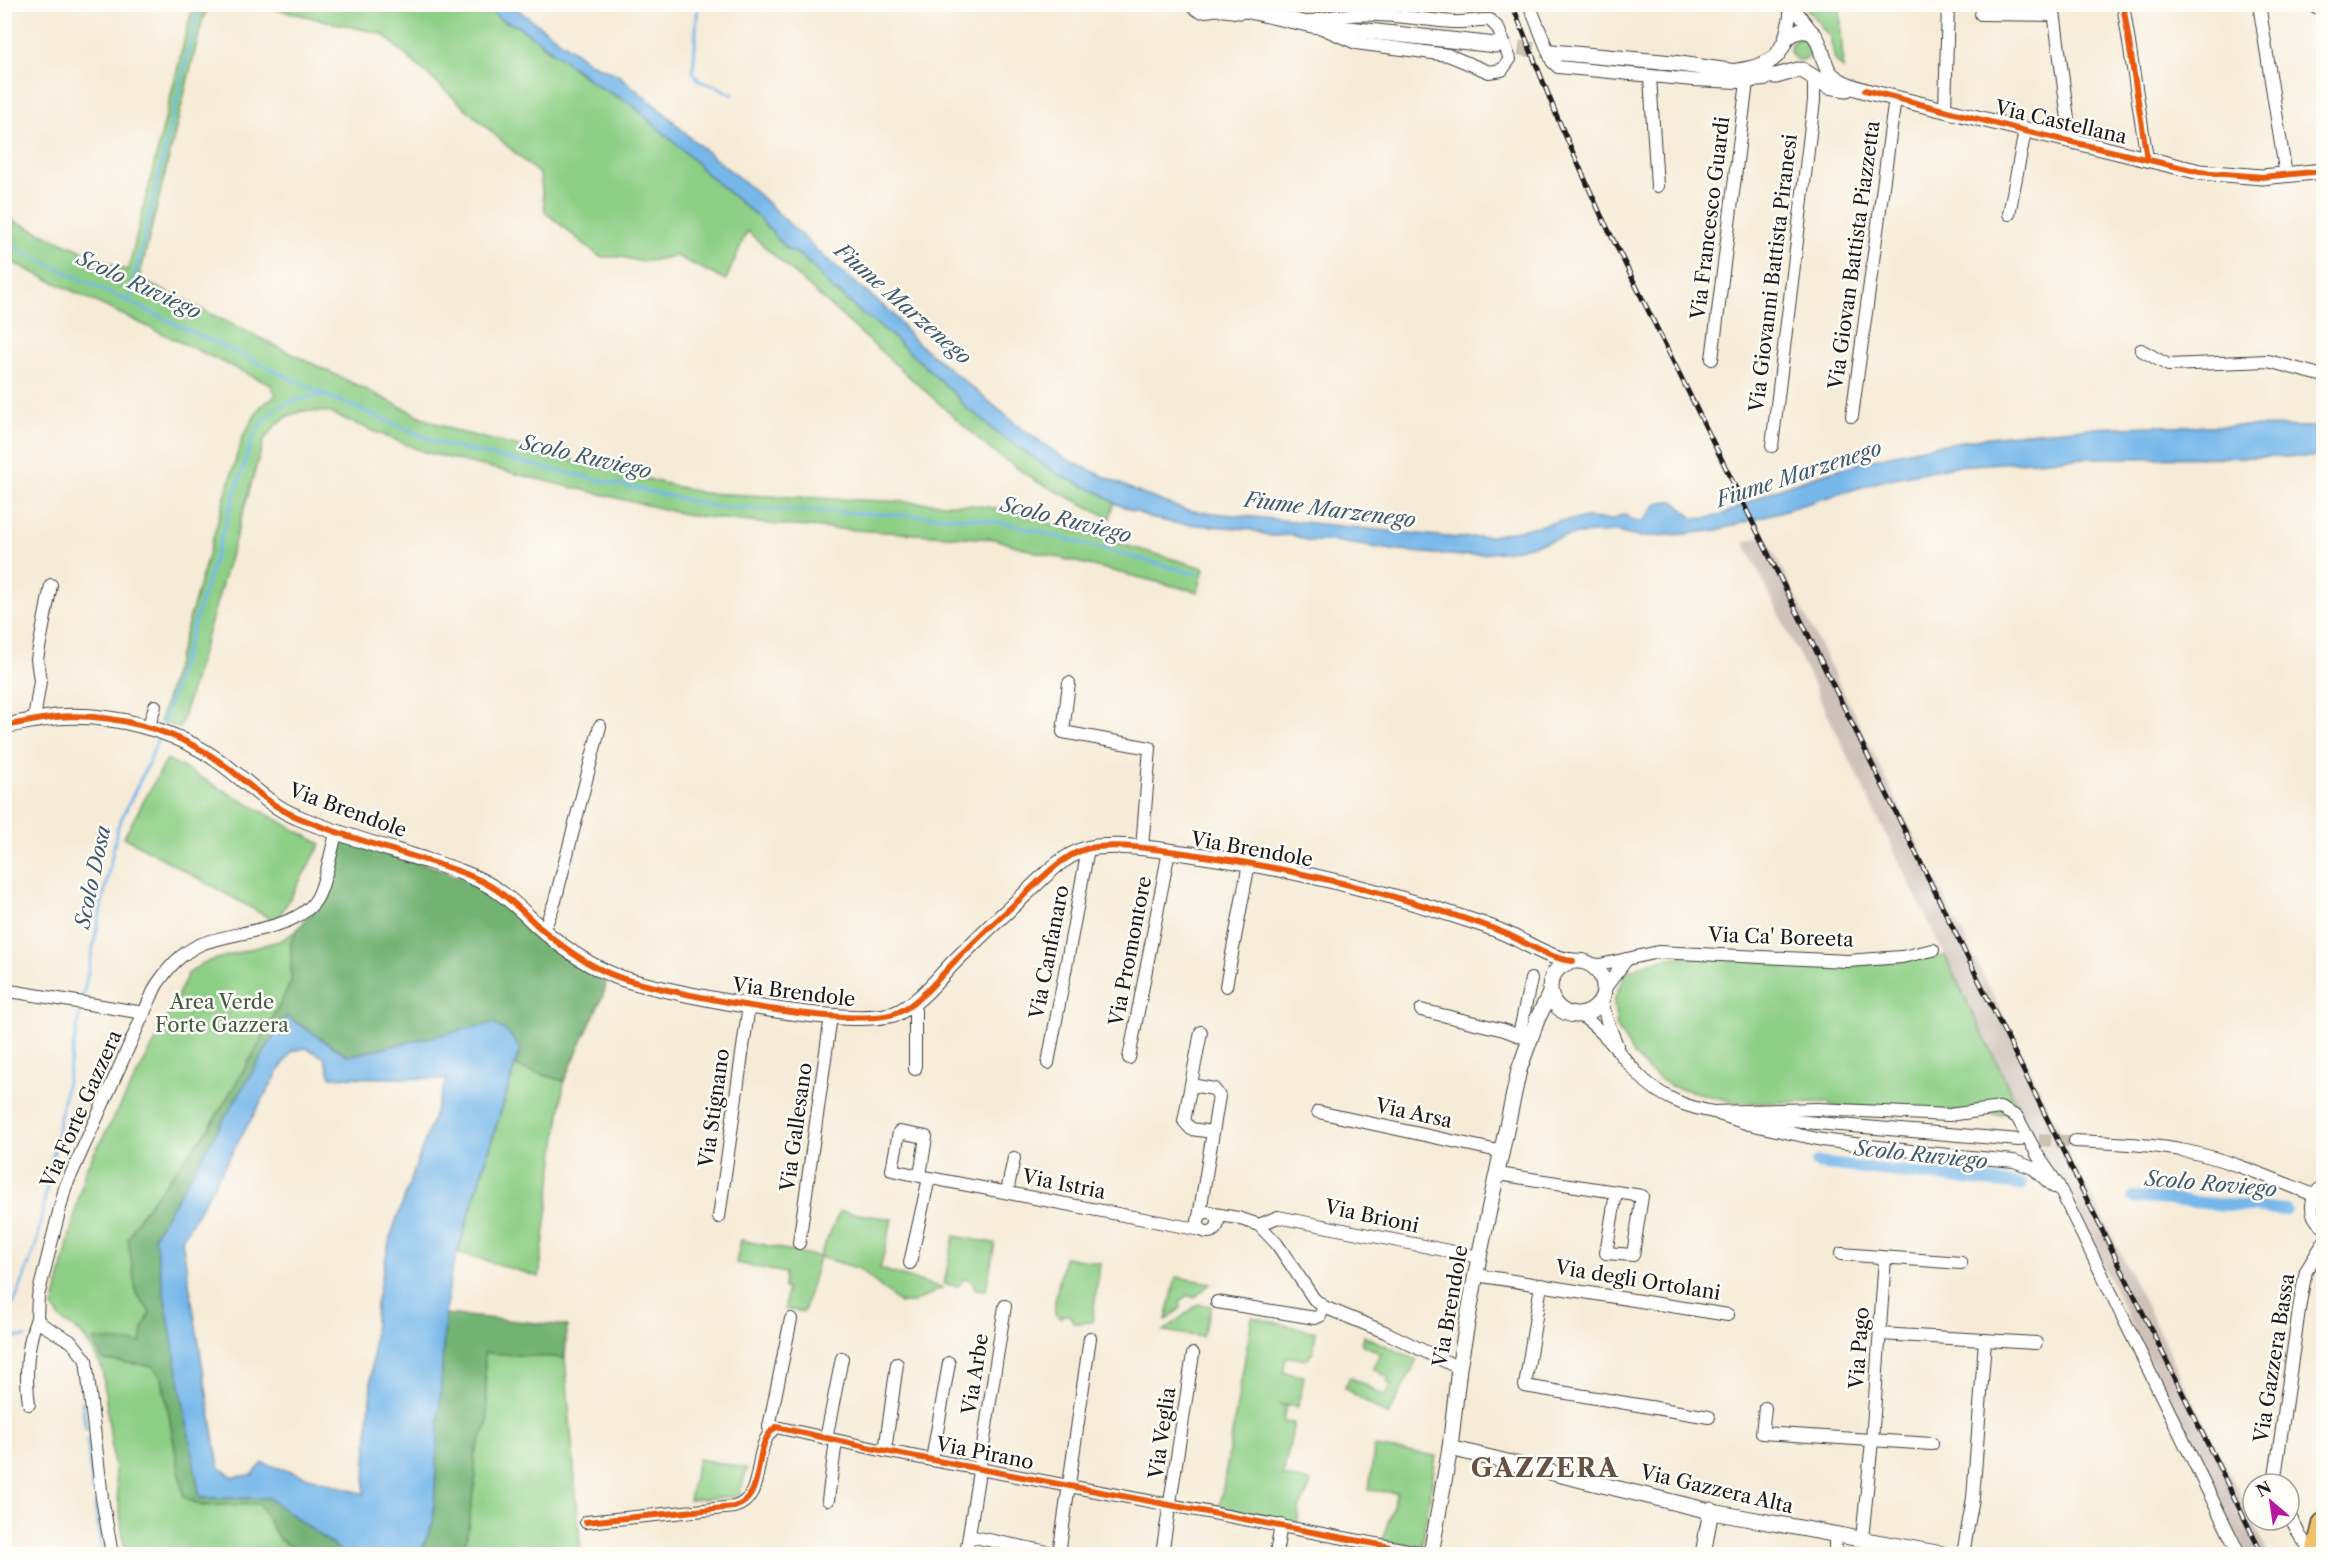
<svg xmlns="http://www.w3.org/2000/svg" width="2328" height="1559" viewBox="0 0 2328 1559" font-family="'Libre Caslon Text',serif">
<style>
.industrial{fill:#cec1ba}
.green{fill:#8ecf86;stroke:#557651;stroke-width:1.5}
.forest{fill:#72b273;stroke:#476748;stroke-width:1.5}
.water{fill:#76b7ea;stroke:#496a83;stroke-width:1.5;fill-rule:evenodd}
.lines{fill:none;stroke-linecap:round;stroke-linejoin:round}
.stream{stroke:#76b7ea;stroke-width:3}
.canal{stroke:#76b7ea;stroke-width:12}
.minor-tunnel{stroke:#cac2b2;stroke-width:12;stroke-dasharray:12 6;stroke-linecap:butt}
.tertiary-tunnel{stroke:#cac2b2;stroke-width:15;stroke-dasharray:15 8;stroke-linecap:butt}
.minor-casing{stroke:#3d3b38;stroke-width:14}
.tertiary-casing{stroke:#3d3b38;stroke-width:17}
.motorway-casing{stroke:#3d3b38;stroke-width:25}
.minor{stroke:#fff;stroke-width:12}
.tertiary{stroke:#fff;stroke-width:15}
.motorway{stroke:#f2c26a;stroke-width:22}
.rail-casing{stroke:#1c1c1c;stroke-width:5}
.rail{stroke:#fdfcf7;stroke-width:3;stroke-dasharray:9;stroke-linecap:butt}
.cycleway-casing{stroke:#fdfcf7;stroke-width:10}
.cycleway{stroke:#e8590c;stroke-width:6}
.labels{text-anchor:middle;stroke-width:5;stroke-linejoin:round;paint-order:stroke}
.street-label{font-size:20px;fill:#1c1c1c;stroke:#fdfcf7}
.park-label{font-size:20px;fill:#445b41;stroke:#fdfcf7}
.water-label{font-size:21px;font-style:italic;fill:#405a6e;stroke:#fdfcf7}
.district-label{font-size:26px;font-weight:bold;letter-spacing:1.5px;fill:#655145;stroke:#fdfcf7}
</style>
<rect width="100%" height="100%" fill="#fdfcf7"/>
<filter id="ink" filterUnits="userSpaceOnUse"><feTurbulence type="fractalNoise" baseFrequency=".0167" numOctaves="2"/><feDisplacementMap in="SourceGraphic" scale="12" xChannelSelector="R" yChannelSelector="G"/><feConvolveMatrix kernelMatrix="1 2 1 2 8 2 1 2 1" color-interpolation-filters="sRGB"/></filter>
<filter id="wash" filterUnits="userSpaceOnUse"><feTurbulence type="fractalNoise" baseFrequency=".008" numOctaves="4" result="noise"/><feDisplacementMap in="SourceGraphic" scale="24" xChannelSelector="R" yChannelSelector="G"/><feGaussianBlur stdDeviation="1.35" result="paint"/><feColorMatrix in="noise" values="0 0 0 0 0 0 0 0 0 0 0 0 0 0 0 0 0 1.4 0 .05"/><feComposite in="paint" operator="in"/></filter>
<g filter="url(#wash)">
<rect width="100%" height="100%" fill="#f6ebd7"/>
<!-- industrial -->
<path class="industrial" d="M1765,534L2269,1554H2245L2208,1484L2062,1180L2045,1159L2022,1115L1744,542Z"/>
<!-- green -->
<g class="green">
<path d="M356,4L395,13L406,10L415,12L428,8L438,10L452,5H477L490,10L500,19L517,26L539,41L545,48L561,57L575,70L596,85L630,103L699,165L702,170L760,219L787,249L797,253L815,269L828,284L855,308L885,330L953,392L967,409L982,419L994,431L1059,475L1100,493L1114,503L1110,518L1036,481L992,451L747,231L726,280L676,256L642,262L622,257H600L545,212L540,175L382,34L275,9L216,5L207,9L202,22L139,279L428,420L456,431L703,493L972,505L1001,509L1204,568L1198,592L1036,552L994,539L778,525L688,515L424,452L328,412L302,411L288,416L276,425L264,440L180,728L160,721L242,438L260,407L276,395L271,385L5,259V217L128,271L193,5Z"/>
<path d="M1804,5H1840L1843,69L1835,60L1830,37Z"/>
<circle cx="1801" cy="49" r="11"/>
<path d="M167,759L321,844L279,917L271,919L124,837Z"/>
<path d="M297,930L291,943V982L260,1043L208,1130L139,1217L136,1293L150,1312L153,1366L162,1378L184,1497L202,1506L259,1504L279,1539L303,1554H125L102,1368L90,1346L80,1332L62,1321L53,1308L85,1170L154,1044L188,974L203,963L282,940Z"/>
<path d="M1681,956L1846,966L1945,956L2022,1115L1830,1106L1828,1102L1739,1103L1670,1086L1648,1070L1633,1054L1615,1023L1617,1020C1611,1004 1615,993 1624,979L1622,975C1641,963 1659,959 1681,956Z"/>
<path d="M515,1066L564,1081L539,1277L458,1252Z"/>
<path d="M840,1211L892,1219L880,1269L942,1288L913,1303H900L858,1268L819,1257L804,1312L785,1309L787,1289L784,1288L785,1273L736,1263L741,1240L819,1257Z"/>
<path d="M954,1236L995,1243L986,1290L975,1289L973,1282L968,1279L963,1280L958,1286L944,1284Z"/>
<path d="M1064,1257L1100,1263L1092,1322L1074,1323L1069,1315H1063L1060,1318L1055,1314V1301Z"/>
<path d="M1176,1277L1211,1283L1194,1298L1188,1295L1180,1301L1181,1308L1166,1320Z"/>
<path d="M1198,1304L1212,1306L1202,1337L1164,1331Z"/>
<path d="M1252,1317L1316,1332L1313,1352L1307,1359L1286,1357L1283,1372L1304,1376L1298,1407L1278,1404L1286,1406L1283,1422L1294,1423L1283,1476L1312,1482L1300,1507L1297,1525L1219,1511Z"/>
<path d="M1364,1336L1417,1360L1388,1416L1345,1388L1350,1377L1385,1396L1392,1385L1387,1382L1389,1377L1373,1369L1381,1354L1362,1344Z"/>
<path d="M484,1352L565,1358L581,1554H452L466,1541L474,1455L488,1422Z"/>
<path d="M1374,1447L1436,1456L1422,1547L1382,1541L1397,1493L1369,1490Z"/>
<path d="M698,1459L747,1468L739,1496L689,1500Z"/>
</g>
<!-- forest -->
<g class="forest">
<path d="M344,840L443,870L489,892L570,962L603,980L606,984L604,993L564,1081L515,1066L520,1049L493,1023L348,1056L286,1017L155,1236L200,1498H269L345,1554H303L279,1539L259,1504L202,1506L184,1497L162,1378L153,1366L103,1360L96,1348L95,1339L141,1343L143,1329L150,1312L136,1293L128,1239L139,1217L208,1130L260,1043L291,982V943L297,930L322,901L340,843Z"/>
<path d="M445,1314L567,1326L565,1358L484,1353L488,1422L474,1455L476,1476L466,1541L452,1554H417L420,1553L433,1523Z"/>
</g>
<!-- water -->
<g class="water">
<path d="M356,5H452L438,10L428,8L415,12L406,10L395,13Z"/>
<path d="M477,5H511L592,64L617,74L669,117L688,136L757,193L822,255L894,315L912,338L1021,428L1064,458L1142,494L1185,510L1457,538L1492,536L1560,521L1588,518L1612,520L1624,514L1631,520L1643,521C1656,508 1652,500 1674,501L1693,518C1721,522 1748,500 1773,491C1797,481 1822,474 1846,467C2001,420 2164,425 2323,427V457L2079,458L1955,466L1889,479L1718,530L1686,534L1638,537L1616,532L1577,534L1509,551L1462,556L1399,551L1333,541H1309L1293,535L1271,536L1248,529L1173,523L1152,518L1114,503L1100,493L1059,475L994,431L982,419L967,409L953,392L885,330L861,313L839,292L833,291L815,269L797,253L787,249L760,219L702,170L699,165L630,103L599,87L539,41L517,26L500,19L490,10Z"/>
<path d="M286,1016L348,1056L493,1023L509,1033L520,1049L451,1273L445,1314L433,1523L420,1553L417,1554H345L269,1498H200L154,1236ZM306,1048L324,1057L331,1077L447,1079L390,1238L376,1304L364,1494L263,1463L252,1475L233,1477L219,1467L182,1240L280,1069L292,1051Z"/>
</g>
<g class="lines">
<!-- stream -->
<g class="stream">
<path d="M318,4L325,5"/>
<path d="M698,4L693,72L699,81L716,86L733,95"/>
<path d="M344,7L358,4"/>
<path d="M4,243L326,395L441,444L717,507L975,518L1014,525L1196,574"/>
<path d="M129,301L198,11L202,4"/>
<path d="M162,726L252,439C269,406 290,398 326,395"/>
<path d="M82,1001L118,826L149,762L159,735"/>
<path d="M4,1315L15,1301L36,1245L81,1007"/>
<path d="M14,1337H26"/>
<path d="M33,1338L58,1341L67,1346"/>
<path d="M72,1350L80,1371L81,1389"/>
<path d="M82,1402L86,1429"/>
<path d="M87,1440L93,1491"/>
<path d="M95,1504L102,1554"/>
</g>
<!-- canal -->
<g class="canal">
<path d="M1817,1163L2021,1185"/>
<path d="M2133,1197L2286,1210"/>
</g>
</g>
</g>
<g filter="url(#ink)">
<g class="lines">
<!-- minor-tunnel -->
<path class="minor-tunnel" d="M2021,1140L2075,1141"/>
<!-- tertiary-tunnel -->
<path class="tertiary-tunnel" d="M1496,45L1552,52"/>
<defs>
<g id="minor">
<path d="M1529,4L1552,61L1558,67L1693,80L1740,82L1765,80"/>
<path d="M1791,4L1814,34"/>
<path d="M2053,4L2071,142"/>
<path d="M2123,4L2147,159"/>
<path d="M2259,4L2286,176"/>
<path d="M2311,4L2324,11"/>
<path d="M1981,14L2054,15"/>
<path d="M1306,23C1354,7 1404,18 1453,22C1466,23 1478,19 1490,20L1498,28L1510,59L1502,70L1489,72L1448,55L1356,43L1322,28"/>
<path d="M1784,41L1790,17V4"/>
<path d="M1650,77L1657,186"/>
<path d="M1945,111L1948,4"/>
<path d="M2009,214L2025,131"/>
<path d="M2141,350L2168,365L2268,361L2324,376"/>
<path d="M1712,359L1747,82"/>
<path d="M1852,416L1895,98"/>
<path d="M1772,446L1814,101V84L1811,75"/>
<path d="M1069,683L1063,732L1150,748L1142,848"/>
<path d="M34,720L40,681L37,659L51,585"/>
<path d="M148,729L155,706"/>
<path d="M541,929L547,922L555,901L600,726"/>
<path d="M1590,964L1600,965L1658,952L1847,961L1902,957L1933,950"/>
<path d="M1226,986L1249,863"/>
<path d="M1605,988L1627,959"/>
<path d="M4,990L144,1013"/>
<path d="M1602,1001L1607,1021L1617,1045"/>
<path d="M911,1004L915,1011V1069"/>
<path d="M1421,1010L1504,1030L1530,1040"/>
<path d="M1580,1015C1605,1031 1618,1053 1638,1074C1660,1098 1688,1108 1719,1113"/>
<path d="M1201,1032L1184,1121L1191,1129L1213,1132"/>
<path d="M1519,1035L1531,979"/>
<path d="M1129,1058L1169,851"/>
<path d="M1048,1063L1087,854L1086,849"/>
<path d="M1191,1085L1214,1089L1219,1096L1199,1217"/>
<path d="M1318,1112L1503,1152"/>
<path d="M1714,1112L1817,1109L1949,1115L2000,1108L2017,1117L2038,1156L2058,1185L2239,1554"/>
<path d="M1719,1114L1749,1124L1822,1140L1927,1153L2014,1161L2033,1168L2054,1187"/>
<path d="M1746,1117L2019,1140"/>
<path d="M2075,1141C2112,1143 2150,1144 2186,1151C2230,1160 2273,1179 2314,1195"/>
<path d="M1498,1174L1642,1196L1633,1255L1606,1253L1616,1193"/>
<path d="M920,1176L926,1137L899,1132L892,1170L920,1176L1201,1230"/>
<path d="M2324,1185C2308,1197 2308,1216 2324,1227"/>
<path d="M1007,1192L1014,1158"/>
<circle cx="1208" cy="1222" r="10"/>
<path d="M1214,1214L1238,1218L1259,1225L1277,1244L1314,1299L1324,1307L1385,1332L1459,1368"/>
<path d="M719,1217L749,1005"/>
<path d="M1259,1225L1278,1217L1479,1257"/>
<path d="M799,1243L831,1016"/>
<path d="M1841,1254L1961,1263"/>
<path d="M910,1263L929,1178"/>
<path d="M1476,1275L1728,1315"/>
<path d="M1541,1285L1525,1386L1709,1417"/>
<path d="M1217,1302L1315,1318L1320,1316L1324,1307"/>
<path d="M1880,1334L2036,1343"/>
<path d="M29,1404C25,1375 27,1345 37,1318"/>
<path d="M1765,1408L1762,1433L1932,1444"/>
<path d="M770,1431L769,1427L791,1319"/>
<path d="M826,1439L842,1358"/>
<path d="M885,1451L897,1364"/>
<path d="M932,1460L949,1363"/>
<path d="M2277,1484L2275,1477L2300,1303L2306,1271L2324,1242"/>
<path d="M828,1500L836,1441"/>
<path d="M2289,1514L2300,1536L2314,1554"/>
<path d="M586,1522L734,1507C768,1498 750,1445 776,1427L885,1451L1428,1554"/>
<path d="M969,1536L1058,1554"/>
<path d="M1862,1539L1872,1441L1885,1258"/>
<path d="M112,1554L102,1498L86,1360L72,1342L41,1324L37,1318L38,1296L65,1188L156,986C168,968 180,954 199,945C231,931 299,931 317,898C326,882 331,850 337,831"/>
<path d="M966,1554L1005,1306"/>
<path d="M1059,1554L1090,1338"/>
<path d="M1162,1554L1193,1354"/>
<path d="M1276,1554L1281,1525"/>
<path d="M1835,1554V1534"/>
<path d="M1963,1554L1973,1498L1985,1341"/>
</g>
<g id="tertiary">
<path d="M1191,4L1200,10L1217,8L1240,11L1245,10L1312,25L1496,45"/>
<path d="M1552,52L1673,63L1757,75L1776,76L1798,70"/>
<path d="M1802,70L1828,86L1847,89"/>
<path d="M1737,71C1751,69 1766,66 1776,56C1784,48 1784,35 1796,32C1824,23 1819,60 1830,73C1841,87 1877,94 1895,98L2200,172L2262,177L2324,171"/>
<path d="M4,726C21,723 39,719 56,717C111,713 175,729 220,762C246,780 267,805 297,817C339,835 384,847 428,861C450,868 473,875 492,887C509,897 523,912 538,926C566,951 598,973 634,982C683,995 858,1031 899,1012C922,1001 939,977 956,960C977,939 998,919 1019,900C1041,880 1065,850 1096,847C1128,844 1160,850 1191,854C1285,867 1379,890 1469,920C1485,925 1502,931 1517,939C1535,948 1553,959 1573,961"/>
<circle cx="1577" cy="988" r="27"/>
<path d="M1450,1448L1718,1513L1942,1554"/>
<path d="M1431,1554L1450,1448L1459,1368L1479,1257L1519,1070L1537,1020L1550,993"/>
<path d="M1703,1554L1711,1510"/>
</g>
<path id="motorway" d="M2317,1554L2324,1524"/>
</defs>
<!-- minor casing -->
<use href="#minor" class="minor-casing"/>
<!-- tertiary casing -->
<use href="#tertiary" class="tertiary-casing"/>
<!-- motorway casing -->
<use href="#motorway" class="motorway-casing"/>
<!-- minor -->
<use href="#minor" class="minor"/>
<!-- tertiary -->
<use href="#tertiary" class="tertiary"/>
<!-- motorway -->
<use href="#motorway" class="motorway"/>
<defs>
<path id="rail" d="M1512,4L1558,119L1600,213L2262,1554"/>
</defs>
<!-- rail casing -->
<use href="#rail" class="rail-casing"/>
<!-- rail -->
<use href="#rail" class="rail"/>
<defs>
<g id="cycleway">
<path d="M2123,4L2147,159"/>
<path d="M1865,90L2025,131L2200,172L2262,177L2324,171"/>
<path d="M4,726C21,723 39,719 56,717C111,713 175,729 220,762C246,780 267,805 297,817C339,835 384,847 428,861C450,868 473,875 492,887C509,897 523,912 538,926C566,951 598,973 634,982C683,995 858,1031 899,1012C922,1001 939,977 956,960C977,939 998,919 1019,900C1041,880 1065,850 1096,847C1128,844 1160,850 1191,854C1285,867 1379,890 1469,920C1485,925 1502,931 1517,939C1535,948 1553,959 1573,961"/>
<path d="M586,1522L734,1507C768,1498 750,1445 776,1427L885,1451L1428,1554"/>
</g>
</defs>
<!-- cycleway casing -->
<use href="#cycleway" class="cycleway-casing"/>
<!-- cycleway -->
<use href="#cycleway" class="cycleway"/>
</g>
</g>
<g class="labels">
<!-- street labels -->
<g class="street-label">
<text transform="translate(2061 122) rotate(13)" y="7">Via Castellana</text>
<text transform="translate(1710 218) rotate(-83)" y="7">Via Francesco Guardi</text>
<text transform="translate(1854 255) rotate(-82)" y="7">Via Giovan Battista Piazzetta</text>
<text transform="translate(1773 273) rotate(-83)" y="7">Via Giovanni Battista Piranesi</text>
<text transform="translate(348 810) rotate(20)" y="7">Via Brendole</text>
<text transform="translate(1252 849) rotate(10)" y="7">Via Brendole</text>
<text transform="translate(1781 937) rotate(2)" y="7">Via Ca' Boreeta</text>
<text transform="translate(1130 951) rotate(-79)" y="7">Via Promontore</text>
<text transform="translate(1049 952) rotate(-79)" y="7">Via Canfanaro</text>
<text transform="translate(794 992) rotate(7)" y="7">Via Brendole</text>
<text transform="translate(714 1108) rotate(-82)" y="7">Via Stignano</text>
<text transform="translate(81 1109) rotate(-66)" y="7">Via Forte Gazzera</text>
<text transform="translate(1414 1113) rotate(12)" y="7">Via Arsa</text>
<text transform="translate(796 1127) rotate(-82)" y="7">Via Gallesano</text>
<text transform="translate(1064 1184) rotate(11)" y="7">Via Istria</text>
<text transform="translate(1372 1216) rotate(12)" y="7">Via Brioni</text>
<text transform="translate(1638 1280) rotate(9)" y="7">Via degli Ortolani</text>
<text transform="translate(1450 1306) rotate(-80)" y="7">Via Brendole</text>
<text transform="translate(1859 1348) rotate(-86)" y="7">Via Pago</text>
<text transform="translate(2274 1358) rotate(-81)" y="7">Via Gazzera Bassa</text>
<text transform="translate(975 1374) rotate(-81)" y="7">Via Arbe</text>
<text transform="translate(1162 1433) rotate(-82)" y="7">Via Veglia</text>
<text transform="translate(985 1453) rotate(11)" y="7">Via Pirano</text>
<text transform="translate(1717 1489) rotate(13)" y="7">Via Gazzera Alta</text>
</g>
<!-- park labels -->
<g class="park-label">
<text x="222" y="1009">Area Verde<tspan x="222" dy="23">Forte Gazzera</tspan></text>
</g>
<!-- water labels -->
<g class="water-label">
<text transform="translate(139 285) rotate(25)" y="7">Scolo Ruviego</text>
<text transform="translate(903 304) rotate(41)" y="7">Fiume Marzenego</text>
<text transform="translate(586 457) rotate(13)" y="7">Scolo Ruviego</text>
<text transform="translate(1799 474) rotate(-18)" y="7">Fiume Marzenego</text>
<text transform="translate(1330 510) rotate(7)" y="7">Fiume Marzenego</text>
<text transform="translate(1066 520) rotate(14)" y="7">Scolo Ruviego</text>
<text transform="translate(93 877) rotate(-78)" y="7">Scolo Dosa</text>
<text transform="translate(1921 1155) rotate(6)" y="7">Scolo Ruviego</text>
<text transform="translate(2211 1184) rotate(5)" y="7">Scolo Roviego</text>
</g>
<!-- district labels -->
<g class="district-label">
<text x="1545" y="1477">GAZZERA</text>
</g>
</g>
<!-- margin -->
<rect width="2328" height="1559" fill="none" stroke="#fdfcf7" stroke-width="24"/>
<!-- north arrow -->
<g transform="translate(2271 1502) rotate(331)"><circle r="28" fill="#fdfcf7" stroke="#a3a29f" stroke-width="1.5"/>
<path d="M0-4.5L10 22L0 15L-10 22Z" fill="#b5179e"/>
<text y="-9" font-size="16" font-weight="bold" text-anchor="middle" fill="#1c1c1c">N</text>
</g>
</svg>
